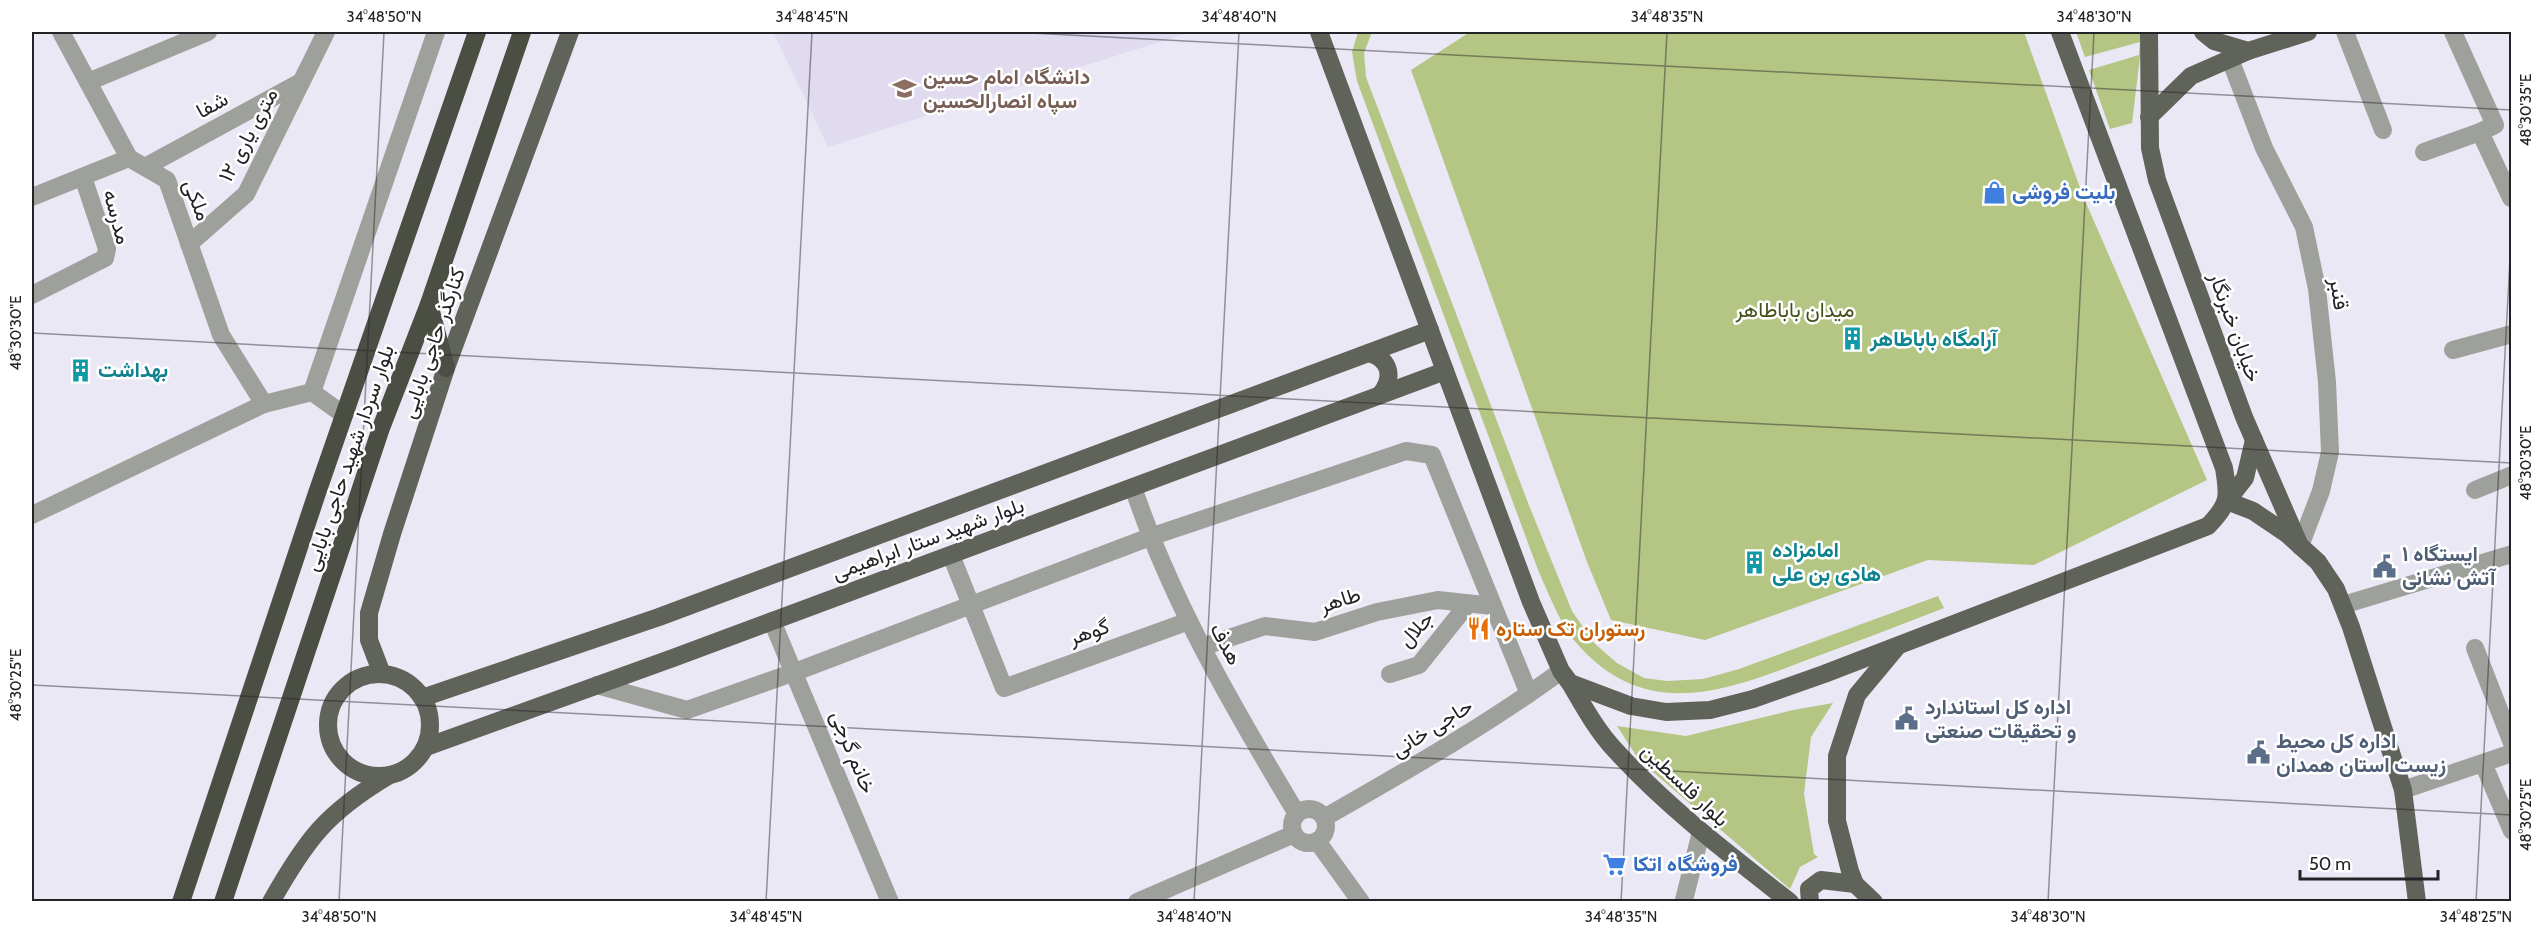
<svg xmlns="http://www.w3.org/2000/svg" width="2543" height="933" viewBox="0 0 2543 933" font-family="Cabin,Vazirmatn,sans-serif">
<style>
.built{fill:#e0dbef}
.green{fill:#b4c584}
.lines{fill:none;stroke-linecap:round;stroke-linejoin:round}
.minor{stroke:#9ea09b;stroke-width:18}
.major{stroke:#60635a;stroke-width:18}
.highway{stroke:#4a4e43;stroke-width:18}
.ticks{fill:none;stroke:#232226;stroke-width:1.5;stroke-opacity:0.45}
.labels{text-anchor:middle;stroke-width:5;stroke-linejoin:round;paint-order:stroke}
.education-label{font-size:21px;font-weight:bold;fill:#785e54;stroke:#fff;text-anchor:start}
.street-label{font-size:21px;fill:#232226;stroke:#fff}
.shop-label{font-size:21px;font-weight:bold;fill:#366cbe;stroke:#fff;text-anchor:start}
.park-label{font-size:21px;fill:#424e17;stroke:#fff}
.culture-label{font-size:21px;font-weight:bold;fill:#0d838f;stroke:#fff;text-anchor:start}
.service-label{font-size:21px;font-weight:bold;fill:#4e5e75;stroke:#fff;text-anchor:start}
.food-label{font-size:21px;font-weight:bold;fill:#c56008;stroke:#fff;text-anchor:start}
.neatline{fill:none;stroke:#232226;stroke-width:2}
.ticks-label{font-size:15px;text-anchor:middle;fill:#232226}
</style>
<rect width="100%" height="100%" fill="#ebe8f5"/>
<!-- built -->
<path class="built" d="M773,32H1191L828,147Z"/>
<!-- green -->
<g class="green">
<path d="M1358,32H1372L1364,53L1366,77L1530,508L1572,611L1594,643L1617,663L1644,678L1667,681L1703,679L1739,669L1938,596L1944,608C1901,625 1858,641 1815,657C1728,690 1645,726 1573,639C1558,619 1548,592 1538,570L1357,81L1352,52Z"/>
<path d="M1470,32H2024L2083,196L2207,480L2034,565L1928,560L1705,640L1611,620L1587,562L1411,70Z"/>
<path d="M2076,32H2143L2132,123L2110,129L2089,70L2139,55L2140,42L2085,57Z"/>
<path d="M1833,703L1811,737L1804,794L1814,854L1818,857L1800,867L1790,889L1639,760L1617,726L1686,736L1793,710Z"/>
</g>
<g class="lines">
<!-- minor -->
<g class="minor">
<path d="M61,32L129,158L167,180L221,335L264,404"/>
<path d="M2345,32L2383,130"/>
<path d="M2453,32L2495,125L2480,132L2511,198"/>
<path d="M2230,59L2264,148L2304,227L2317,289L2327,382L2330,452L2321,491L2300,546"/>
<path d="M88,82L208,32"/>
<path d="M2424,152L2480,132"/>
<path d="M145,167L301,82"/>
<path d="M32,197L129,158"/>
<path d="M189,244L246,194L326,32"/>
<path d="M32,295L105,258L107,249L83,177"/>
<path d="M2453,350L2512,334"/>
<path d="M312,392L436,32"/>
<path d="M1133,487C1172,603 1234,709 1297,814"/>
<path d="M2475,490L2512,475"/>
<path d="M32,515L264,404L312,392L344,415"/>
<path d="M951,555L1004,688L1189,621"/>
<path d="M2343,605L2512,554"/>
<path d="M772,621L890,902"/>
<path d="M1202,647L1265,626L1315,632L1377,612L1438,600L1493,606"/>
<path d="M2475,648L2512,743"/>
<path d="M1390,674L1419,665L1467,605"/>
<path d="M597,685L687,710L795,672L1150,537L1406,451L1432,455L1529,694"/>
<path d="M2483,763L2512,831"/>
<path d="M2403,790L2512,753"/>
<circle cx="1309" cy="826" r="17"/>
<path d="M1324,818C1404,772 1486,726 1561,671"/>
<path d="M1317,841L1361,902"/>
<path d="M1684,900L1701,832"/>
<path d="M1137,902L1294,834"/>
</g>
<!-- major -->
<g class="major">
<path d="M1319,32L1531,602L1561,671L1570,683L1631,706L1666,712L1710,710L1753,699L1824,674L2208,526C2229,504 2229,498 2224,468L2060,32"/>
<path d="M2149,32L2150,148L2157,180L2244,417L2300,546"/>
<path d="M2203,32L2214,41L2248,51"/>
<path d="M2149,117L2191,76L2248,51L2308,32"/>
<path d="M1369,353C1391,360 1394,378 1380,395"/>
<path d="M2254,440L2245,478L2227,501L2253,511L2287,534L2318,562L2336,589L2351,627L2403,790L2417,902"/>
<path d="M382,674L369,640V613L392,534L446,368L570,32"/>
<circle cx="379" cy="725" r="51"/>
<path d="M1570,683C1584,707 1597,731 1616,751C1668,808 1730,855 1790,902"/>
<path d="M422,698L659,617L1430,330"/>
<path d="M426,747L673,658L1445,371"/>
<path d="M271,902C306,840 326,813 388,776"/>
<path d="M1810,902L1809,889L1821,880L1855,884"/>
<path d="M1874,902L1855,884L1850,871L1837,821V756L1857,695L1897,647"/>
</g>
<!-- highway -->
<g class="highway">
<path d="M429,304L446,368"/>
<path d="M181,902L317,493L477,32"/>
<path d="M223,902L381,428L429,304L522,32"/>
</g>
</g>
<!-- ticks -->
<path class="ticks" d="M1011,32L2512,110M32,333L2512,463M32,685L2512,815M339,902L384,32M766,902L812,32M1194,902L1239,32M1621,902L1667,32M2048,902L2094,32M2476,902L2512,221"/>
<!-- icons -->
<defs>
<symbol id="university-bare" viewBox="-9 -9 18 18"><path d="M0-5L7-2L0 1L-7-2ZM-4 1L0 2.5L4 1V4Q0 6-4 4Z" fill="#8d6e63" stroke="#fff" stroke-width="2.5" paint-order="stroke"/></symbol>
<symbol id="shop-bare" viewBox="-9 -9 18 18"><path d="M-5-2.5h2.3a2.7 3.5 0 0 1 5.4 0H5L5.5 6h-11ZM-1.5-2.5h3a1.5 2.3 0 0 0-3 0Z" fill="#3f7fe0" stroke="#fff" stroke-width="2.5" paint-order="stroke"/></symbol>
<symbol id="building-bare" viewBox="-9 -9 18 18"><path d="M-4-6H4V6H1V3H-1V6H-4ZM-2.5-4.3h1.7v1.8h-1.7ZM.8-4.3h1.7v1.8H.8ZM-2.5-1h1.7V.8h-1.7ZM.8-1h1.7V.8H.8Z" fill="#0f9aa8" stroke="#fff" stroke-width="2.5" paint-order="stroke"/></symbol>
<symbol id="civic-bare" viewBox="-9 -9 18 18"><path d="M-.6-6.5H3V-4.5H.6V-3L4-1V1h2V6H-6V1h2V-1L-.6-3ZM-1.2 2.5V6h2.4V2.5Z" fill="#5c6f8a" stroke="#fff" stroke-width="2.5" paint-order="stroke"/></symbol>
<symbol id="restaurant-bare" viewBox="-9 -9 18 18"><path d="M-5-6h1v4h1v-4h1v4h1v-4h1v5L-1.5 .5V6h-2V.5L-5-1ZM5-6V6H3V1.5H1.5Q1.5-4 5-6Z" fill="#e8710a" stroke="#fff" stroke-width="2.5" paint-order="stroke"/></symbol>
<symbol id="supermarket-bare" viewBox="-9 -9 18 18"><path d="M-6-5.5h2.5l.6 2H6L4.5 2H-2.5L-4.4-4H-6ZM-1.5 3.2a1.3 1.3 0 1 0 .1 0ZM3 3.2a1.3 1.3 0 1 0 .1 0Z" fill="#3f7fe0" stroke="#fff" stroke-width="2.5" paint-order="stroke"/></symbol>
</defs>
<g fill-rule="evenodd">
<use href="#university-bare" x="888" y="72" width="33" height="33"/>
<use href="#shop-bare" x="1978" y="176" width="33" height="33"/>
<use href="#building-bare" x="1836" y="322" width="33" height="33"/>
<use href="#building-bare" x="64" y="354" width="33" height="33"/>
<use href="#building-bare" x="1738" y="546" width="33" height="33"/>
<use href="#civic-bare" x="2368" y="550" width="33" height="33"/>
<use href="#restaurant-bare" x="1462" y="612" width="33" height="33"/>
<use href="#civic-bare" x="1890" y="702" width="33" height="33"/>
<use href="#civic-bare" x="2242" y="736" width="33" height="33"/>
<use href="#supermarket-bare" x="1598" y="848" width="33" height="33"/>
</g>
<g class="labels">
<!-- education labels -->
<g class="education-label">
<text x="923" y="84">دانشگاه امام حسین<tspan x="923" dy="24">سپاه انصارالحسین</tspan></text>
</g>
<!-- street labels -->
<g class="street-label">
<text transform="translate(212 105) rotate(-29)" y="7">شفا</text>
<text transform="translate(248 135) rotate(-62)" y="7">۱۲ متری یاری</text>
<text transform="translate(197 200) rotate(69)" y="7">ملکی</text>
<text transform="translate(117 217) rotate(75)" y="7">مدرسه</text>
<text transform="translate(2339 294) rotate(82)" y="7">قنبر</text>
<text transform="translate(2235 327) rotate(70)" y="7">خیابان خبرنگار</text>
<text transform="translate(433 343) rotate(-71)" y="7">کنارگذر حاجی بابایی</text>
<text transform="translate(349 458) rotate(-71)" y="7">بلوار سردار شهید حاجی بابایی</text>
<text transform="translate(928 539) rotate(-20)" y="7">بلوار شهید ستار ابراهیمی</text>
<text transform="translate(1340 600) rotate(-18)" y="7">طاهر</text>
<text transform="translate(1416 629) rotate(-47)" y="7">جلال</text>
<text transform="translate(1089 632) rotate(-19)" y="7">گوهر</text>
<text transform="translate(1226 644) rotate(62)" y="7">هدف</text>
<text transform="translate(1432 728) rotate(-32)" y="7">حاجی خانی</text>
<text transform="translate(853 752) rotate(68)" y="7">خانم گرجی</text>
<text transform="translate(1685 785) rotate(43)" y="7">بلوار فلسطین</text>
</g>
<!-- shop labels -->
<g class="shop-label">
<text x="2012" y="199">بلیت فروشی</text>
<text x="1633" y="871">فروشگاه اتکا</text>
</g>
<!-- park labels -->
<g class="park-label">
<text x="1795" y="317">میدان باباطاهر</text>
</g>
<!-- culture labels -->
<g class="culture-label">
<text x="1870" y="346">آرامگاه باباطاهر</text>
<text x="98" y="377">بهداشت</text>
<text x="1772" y="557">امامزاده<tspan x="1772" dy="24">هادی بن علی</tspan></text>
</g>
<!-- service labels -->
<g class="service-label">
<text x="2402" y="561">ایستگاه ۱<tspan x="2402" dy="24">آتش نشانی</tspan></text>
<text x="1925" y="714">اداره کل استاندارد<tspan x="1925" dy="24">و تحقیقات صنعتی</tspan></text>
<text x="2276" y="748">اداره کل محیط<tspan x="2276" dy="24">زیست استان همدان</tspan></text>
</g>
<!-- food labels -->
<g class="food-label">
<text x="1496" y="636">رستوران تک ستاره</text>
</g>
</g>
<!-- border -->
<rect width="2543" height="933" fill="none" stroke="#ffffff" stroke-width="66"/>
<!-- scale -->
<path d="M2300 870v9h138v-9" fill="none" stroke="#232226" stroke-width="3"/>
<text x="2309" y="870" font-size="18" fill="#232226" stroke="#ffffff" stroke-width="4.5" paint-order="stroke">50 m</text>
<rect x="33" y="33" width="2477" height="867" class="neatline"/>
<g class="ticks-label">
<text x="384" y="22">34°48'50"N</text>
<text x="812" y="22">34°48'45"N</text>
<text x="1239" y="22">34°48'40"N</text>
<text x="1667" y="22">34°48'35"N</text>
<text x="2094" y="22">34°48'30"N</text>
<text transform="translate(2526 110) rotate(-90)" y="5">48°30'35"E</text>
<text transform="translate(16 333) rotate(-90)" y="5">48°30'30"E</text>
<text transform="translate(2526 463) rotate(-90)" y="5">48°30'30"E</text>
<text transform="translate(16 685) rotate(-90)" y="5">48°30'25"E</text>
<text transform="translate(2526 815) rotate(-90)" y="5">48°30'25"E</text>
<text x="339" y="922">34°48'50"N</text>
<text x="766" y="922">34°48'45"N</text>
<text x="1194" y="922">34°48'40"N</text>
<text x="1621" y="922">34°48'35"N</text>
<text x="2048" y="922">34°48'30"N</text>
<text x="2476" y="922">34°48'25"N</text>
</g>
</svg>
